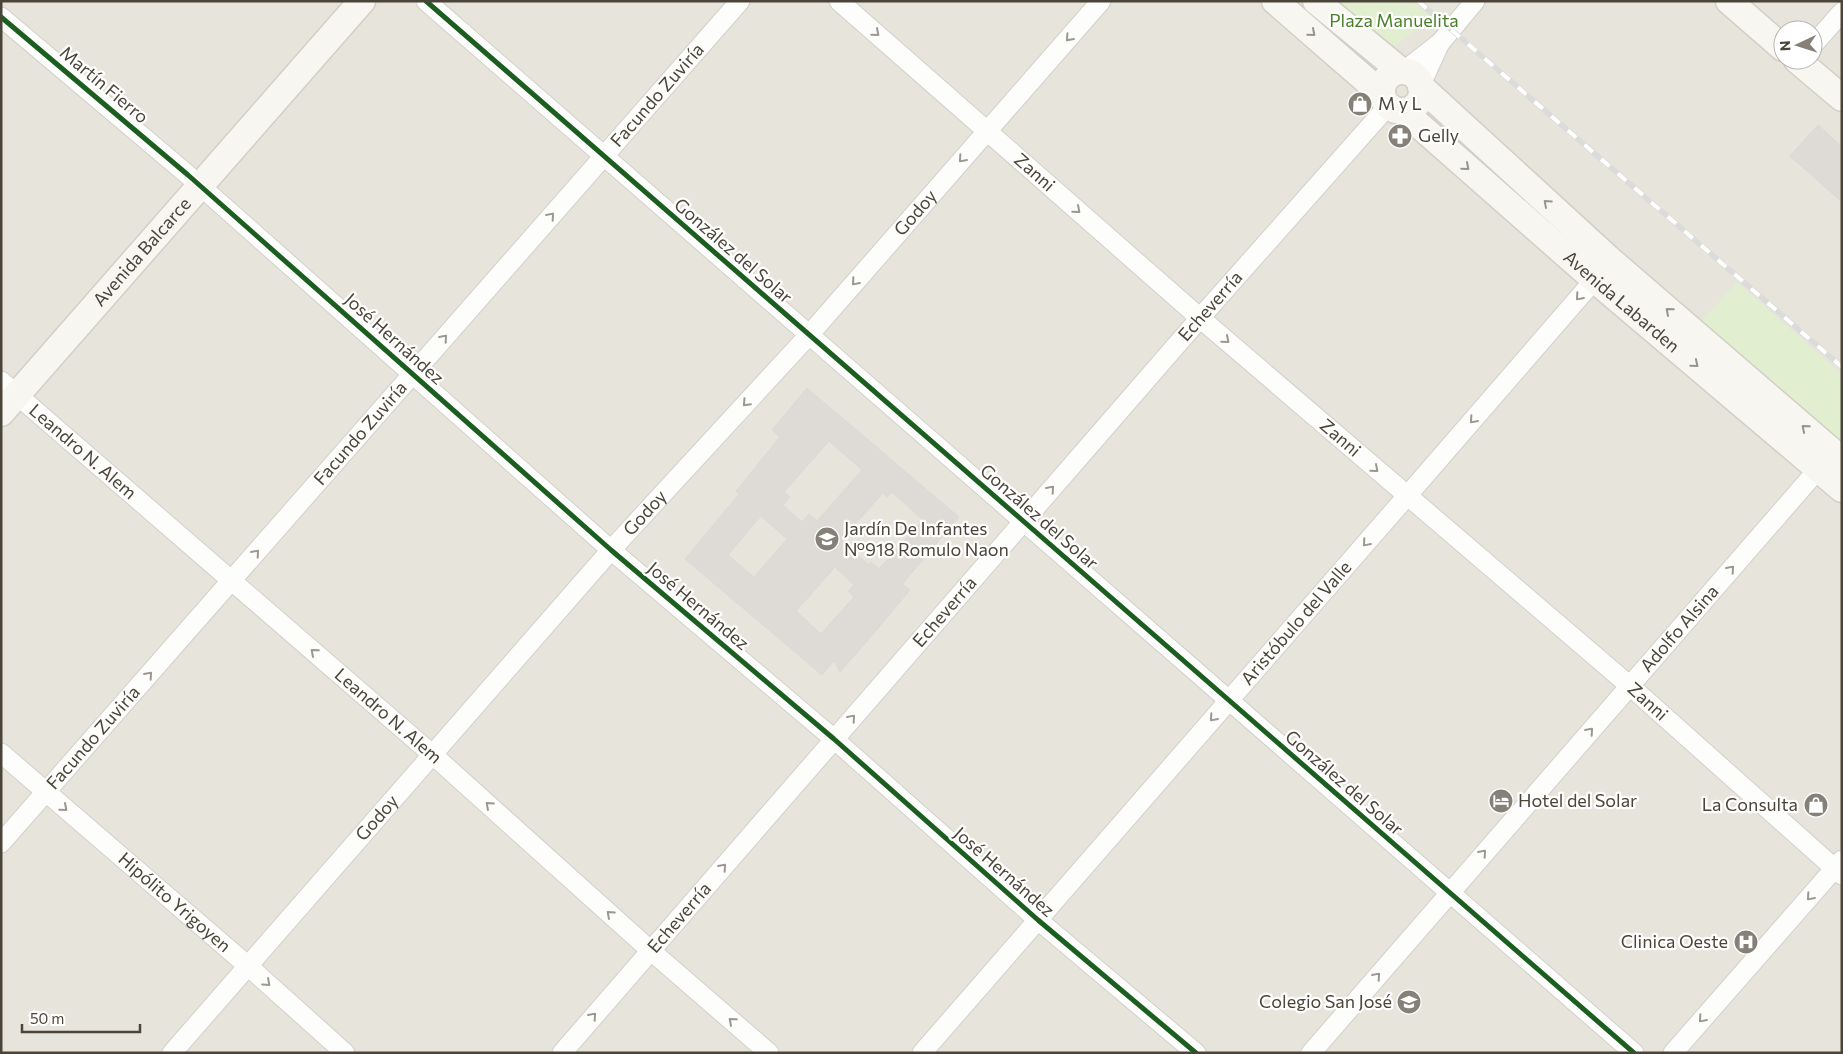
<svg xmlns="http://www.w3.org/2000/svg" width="1843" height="1054" viewBox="0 0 1843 1054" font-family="Commissioner,sans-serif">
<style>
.residential{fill:#e7e4dc;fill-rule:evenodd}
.green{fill:#e1eecf}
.building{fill:#dedbd6;stroke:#dcd9d4;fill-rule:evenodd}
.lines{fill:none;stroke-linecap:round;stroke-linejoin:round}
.street-casing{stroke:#d2d0cb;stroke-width:21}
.secondary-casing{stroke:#d3cfc5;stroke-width:29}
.street{stroke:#fdfdfc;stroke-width:19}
.secondary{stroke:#f7f6f1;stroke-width:26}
.rail-casing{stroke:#dbdbda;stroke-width:5.5}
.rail{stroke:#fff;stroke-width:4;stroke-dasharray:11;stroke-linecap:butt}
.cycleway-casing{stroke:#fff;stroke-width:8}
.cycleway{stroke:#1b5e20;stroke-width:5}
.oneway{stroke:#9b9791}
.oneway2{stroke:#98948c}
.labels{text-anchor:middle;stroke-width:4.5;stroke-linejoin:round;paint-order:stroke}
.park-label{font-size:18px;fill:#4a7f2a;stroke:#fff}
.street-label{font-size:18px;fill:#4b4439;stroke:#fff}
.poi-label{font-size:18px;fill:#4b4439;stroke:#fff;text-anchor:start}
</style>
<rect width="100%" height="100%" fill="#f4f2ee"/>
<!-- residential -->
<path class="residential" d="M1,1H1842V1053H1ZM1783,30H1813V60H1783Z"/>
<!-- green -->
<g class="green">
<path d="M1338,1H1413L1432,18L1392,48Z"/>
<path d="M1737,282L1842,375V448L1700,323Z"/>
</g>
<!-- building -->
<g class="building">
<path d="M1818,125L1842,147V202L1790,156Z"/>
<path d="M807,388L959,517L902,584L910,590L874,633L840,672L834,661L822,675L685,559L739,494L736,491L780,437L772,430ZM829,441L862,470L817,521L809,514L802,522L783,505L790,497L784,492ZM892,492L923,520L879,569L871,562L869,565L841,540L883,493L887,497ZM761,516L787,539L754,577L728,555ZM835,567L854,585L848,591L854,597L821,634L796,611Z"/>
</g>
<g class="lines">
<defs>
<g id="street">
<path d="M426,1L1634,1053"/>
<path id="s1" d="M839,1L1200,318L1630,686L1842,875"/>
<path d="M1,17L188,175L611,550L834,739L1038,920L1196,1053"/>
<path d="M1813,45L1842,12"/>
<path d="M1404,71L1441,42L1475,1"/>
<path d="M1421,84L1439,45"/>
<path id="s2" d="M1,381L433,755L650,950L769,1053"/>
<path id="s3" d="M1,753L248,966L345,1053"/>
<path id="s4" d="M1,843L740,1"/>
<path id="s5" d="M172,1053L611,550L809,335L1101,1"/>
<path id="s6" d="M562,1053L1200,318L1388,106"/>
<path id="s7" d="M922,1053L1407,496L1602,271"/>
<path id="s8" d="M1311,1053L1827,459"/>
<path d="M1673,1053L1842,860"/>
</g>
<g id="secondary">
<path d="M1275,1L1382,94"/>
<path d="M1316,1L1401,71"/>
<path d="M1729,1L1783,48"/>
<path d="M1797,60L1842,98"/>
<circle cx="1402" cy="91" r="20"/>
<path d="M1421,87L1610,260L1842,460"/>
<path id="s9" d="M1403,111L1594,279L1842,489"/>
<path id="s10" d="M1,413L362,1"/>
</g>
</defs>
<!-- street casing -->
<use href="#street" class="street-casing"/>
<!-- secondary casing -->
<use href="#secondary" class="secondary-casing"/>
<!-- street -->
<use href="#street" class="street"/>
<!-- secondary -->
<use href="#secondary" class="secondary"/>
<defs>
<path id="rail" d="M1418,1L1842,367"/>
</defs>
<!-- rail casing -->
<use href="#rail" class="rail-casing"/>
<!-- rail -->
<use href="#rail" class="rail"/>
<defs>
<g id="cycleway">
<path d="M426,1L1634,1053"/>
<path d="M1,17L188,175L611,550L834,739L1038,920L1196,1053"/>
</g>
</defs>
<!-- cycleway casing -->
<use href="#cycleway" class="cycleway-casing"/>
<!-- cycleway -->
<use href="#cycleway" class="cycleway"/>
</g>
<!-- one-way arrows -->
<defs><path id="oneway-chevron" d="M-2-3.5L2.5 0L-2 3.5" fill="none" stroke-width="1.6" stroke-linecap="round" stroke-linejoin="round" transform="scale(1.25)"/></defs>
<g class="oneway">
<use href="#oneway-chevron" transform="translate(876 33) rotate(41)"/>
<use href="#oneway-chevron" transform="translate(1069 38) rotate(132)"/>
<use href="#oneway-chevron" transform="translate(962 159) rotate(131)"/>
<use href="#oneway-chevron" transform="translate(1077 210) rotate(41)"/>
<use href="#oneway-chevron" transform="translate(551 216) rotate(-49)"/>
<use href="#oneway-chevron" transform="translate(855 282) rotate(131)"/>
<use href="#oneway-chevron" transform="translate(1579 297) rotate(131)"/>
<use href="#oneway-chevron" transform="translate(444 338) rotate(-49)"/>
<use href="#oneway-chevron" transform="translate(1226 340) rotate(41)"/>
<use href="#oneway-chevron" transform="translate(746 403) rotate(133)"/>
<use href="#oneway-chevron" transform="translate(1473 420) rotate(131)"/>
<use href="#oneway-chevron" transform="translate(1375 469) rotate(41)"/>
<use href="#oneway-chevron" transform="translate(1051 489) rotate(-49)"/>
<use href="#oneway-chevron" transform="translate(1366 543) rotate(131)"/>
<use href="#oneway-chevron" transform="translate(256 553) rotate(-49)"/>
<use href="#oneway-chevron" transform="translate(1731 569) rotate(-49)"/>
<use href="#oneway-chevron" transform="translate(314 652) rotate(-139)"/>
<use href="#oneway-chevron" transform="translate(149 675) rotate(-49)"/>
<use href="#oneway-chevron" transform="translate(852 718) rotate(-49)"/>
<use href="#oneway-chevron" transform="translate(1213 718) rotate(131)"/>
<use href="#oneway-chevron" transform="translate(1590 731) rotate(-49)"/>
<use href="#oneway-chevron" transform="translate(489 805) rotate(-138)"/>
<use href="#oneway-chevron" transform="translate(64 808) rotate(41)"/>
<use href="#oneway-chevron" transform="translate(1483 853) rotate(-49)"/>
<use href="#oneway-chevron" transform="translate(723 867) rotate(-49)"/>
<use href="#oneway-chevron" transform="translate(1810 897) rotate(131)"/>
<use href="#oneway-chevron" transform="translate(610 914) rotate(-138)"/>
<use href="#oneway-chevron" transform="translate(1377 976) rotate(-49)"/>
<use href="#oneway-chevron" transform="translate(267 983) rotate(42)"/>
<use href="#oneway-chevron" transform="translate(593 1016) rotate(-49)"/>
<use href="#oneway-chevron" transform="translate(1702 1019) rotate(131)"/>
<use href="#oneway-chevron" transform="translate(732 1021) rotate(-139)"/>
</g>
<g class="oneway2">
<use href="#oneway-chevron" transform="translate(1312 33) rotate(41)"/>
<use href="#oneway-chevron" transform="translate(1466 167) rotate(41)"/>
<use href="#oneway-chevron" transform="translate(1547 203) rotate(-138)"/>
<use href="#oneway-chevron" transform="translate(1669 311) rotate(-139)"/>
<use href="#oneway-chevron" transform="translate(1695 364) rotate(40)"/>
<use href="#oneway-chevron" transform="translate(1805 428) rotate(-139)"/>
</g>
<!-- icons -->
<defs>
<symbol id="shop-disc" viewBox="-11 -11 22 22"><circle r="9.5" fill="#868178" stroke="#fff"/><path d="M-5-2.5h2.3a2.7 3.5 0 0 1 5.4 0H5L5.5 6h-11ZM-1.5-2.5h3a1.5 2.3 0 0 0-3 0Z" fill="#fff"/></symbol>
<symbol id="pharmacy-disc" viewBox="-11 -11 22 22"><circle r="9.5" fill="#868178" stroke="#fff"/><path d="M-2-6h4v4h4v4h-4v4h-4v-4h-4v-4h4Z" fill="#fff"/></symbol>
<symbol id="school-disc" viewBox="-11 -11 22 22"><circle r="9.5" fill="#868178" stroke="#fff"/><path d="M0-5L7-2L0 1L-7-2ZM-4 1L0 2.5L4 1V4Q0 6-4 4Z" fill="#fff"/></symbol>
<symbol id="hotel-disc" viewBox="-11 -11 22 22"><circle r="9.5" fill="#868178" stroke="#fff"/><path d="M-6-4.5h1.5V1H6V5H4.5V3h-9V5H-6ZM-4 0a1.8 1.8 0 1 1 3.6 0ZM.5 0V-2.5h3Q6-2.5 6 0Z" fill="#fff"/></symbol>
<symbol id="hospital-disc" viewBox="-11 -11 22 22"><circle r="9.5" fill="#868178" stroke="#fff"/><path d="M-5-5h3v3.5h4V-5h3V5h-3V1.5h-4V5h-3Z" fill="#fff"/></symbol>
</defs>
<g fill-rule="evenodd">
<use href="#shop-disc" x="1346" y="90" width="28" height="28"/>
<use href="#pharmacy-disc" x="1386" y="122" width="28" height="28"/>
<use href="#school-disc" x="813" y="525" width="28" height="28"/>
<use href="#hotel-disc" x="1487" y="787" width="28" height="28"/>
<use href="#shop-disc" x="1802" y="791" width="28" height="28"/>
<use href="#hospital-disc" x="1732" y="928" width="28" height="28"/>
<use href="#school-disc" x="1395" y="988" width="28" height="28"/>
</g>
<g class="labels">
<!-- park labels -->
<g class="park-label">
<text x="1394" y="27">Plaza Manuelita</text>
</g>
<!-- street labels -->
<g class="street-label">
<text transform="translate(104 85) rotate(40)" y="6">Martín Fierro</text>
<text dy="6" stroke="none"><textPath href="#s4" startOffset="995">Facundo Zuviría</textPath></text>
<text dy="6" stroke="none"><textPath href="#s1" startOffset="260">Zanni</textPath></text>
<text dy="6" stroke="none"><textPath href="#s5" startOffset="1122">Godoy</textPath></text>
<text transform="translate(733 251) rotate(41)" y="6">González del Solar</text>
<text dy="6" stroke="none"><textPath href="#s10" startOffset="214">Avenida Balcarce</textPath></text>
<text dy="6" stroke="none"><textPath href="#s9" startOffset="290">Avenida Labarden</textPath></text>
<text dy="6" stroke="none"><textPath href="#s6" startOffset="989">Echeverría</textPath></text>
<text transform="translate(394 339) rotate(42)" y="6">José Hernández</text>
<text dy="6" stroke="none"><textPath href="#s4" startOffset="545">Facundo Zuviría</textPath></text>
<text dy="6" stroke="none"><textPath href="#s1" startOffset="665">Zanni</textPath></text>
<text dy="6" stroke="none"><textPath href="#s2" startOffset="108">Leandro N. Alem</textPath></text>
<text dy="6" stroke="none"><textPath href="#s5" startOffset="718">Godoy</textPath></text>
<text transform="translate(1039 517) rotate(41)" y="6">González del Solar</text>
<text transform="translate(698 606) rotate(40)" y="6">José Hernández</text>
<text dy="6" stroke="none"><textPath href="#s6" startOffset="584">Echeverría</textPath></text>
<text dy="6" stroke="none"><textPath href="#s7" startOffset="570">Aristóbulo del Valle</textPath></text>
<text dy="6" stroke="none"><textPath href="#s8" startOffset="562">Adolfo Alsina</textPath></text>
<text dy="6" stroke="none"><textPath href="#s1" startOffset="1070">Zanni</textPath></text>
<text dy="6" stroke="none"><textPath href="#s2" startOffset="512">Leandro N. Alem</textPath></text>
<text dy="6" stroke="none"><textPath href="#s4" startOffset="140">Facundo Zuviría</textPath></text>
<text transform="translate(1344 783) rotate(41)" y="6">González del Solar</text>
<text dy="6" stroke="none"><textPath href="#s5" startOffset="312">Godoy</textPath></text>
<text transform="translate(1004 872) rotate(41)" y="6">José Hernández</text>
<text dy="6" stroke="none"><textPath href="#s3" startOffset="229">Hipólito Yrigoyen</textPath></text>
<text dy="6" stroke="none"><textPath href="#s6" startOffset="179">Echeverría</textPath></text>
</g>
<!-- poi labels -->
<g class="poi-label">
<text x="1378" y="110">M y L</text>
<text x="1418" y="142">Gelly</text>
<text x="844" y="535">Jardín De Infantes<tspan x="844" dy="21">Nº918 Romulo Naon</tspan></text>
<text x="1518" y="807">Hotel del Solar</text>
<text x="1798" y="811" text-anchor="end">La Consulta</text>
<text x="1728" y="948" text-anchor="end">Clinica Oeste</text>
<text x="1392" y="1008" text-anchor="end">Colegio San José</text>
</g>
</g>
<!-- border -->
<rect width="1843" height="1054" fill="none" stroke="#4b4439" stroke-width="5"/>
<!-- north arrow -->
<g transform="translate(1798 45) rotate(266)"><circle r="24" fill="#ffffff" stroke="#b7b4b0"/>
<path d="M0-4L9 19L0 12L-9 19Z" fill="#868178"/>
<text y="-8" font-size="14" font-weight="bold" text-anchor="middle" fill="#4b4439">N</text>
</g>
<!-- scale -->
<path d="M22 1024v8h118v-8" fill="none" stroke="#4b4439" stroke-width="2.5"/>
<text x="30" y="1024" font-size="15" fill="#4b4439" stroke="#ffffff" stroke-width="4" paint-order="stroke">50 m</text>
</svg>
